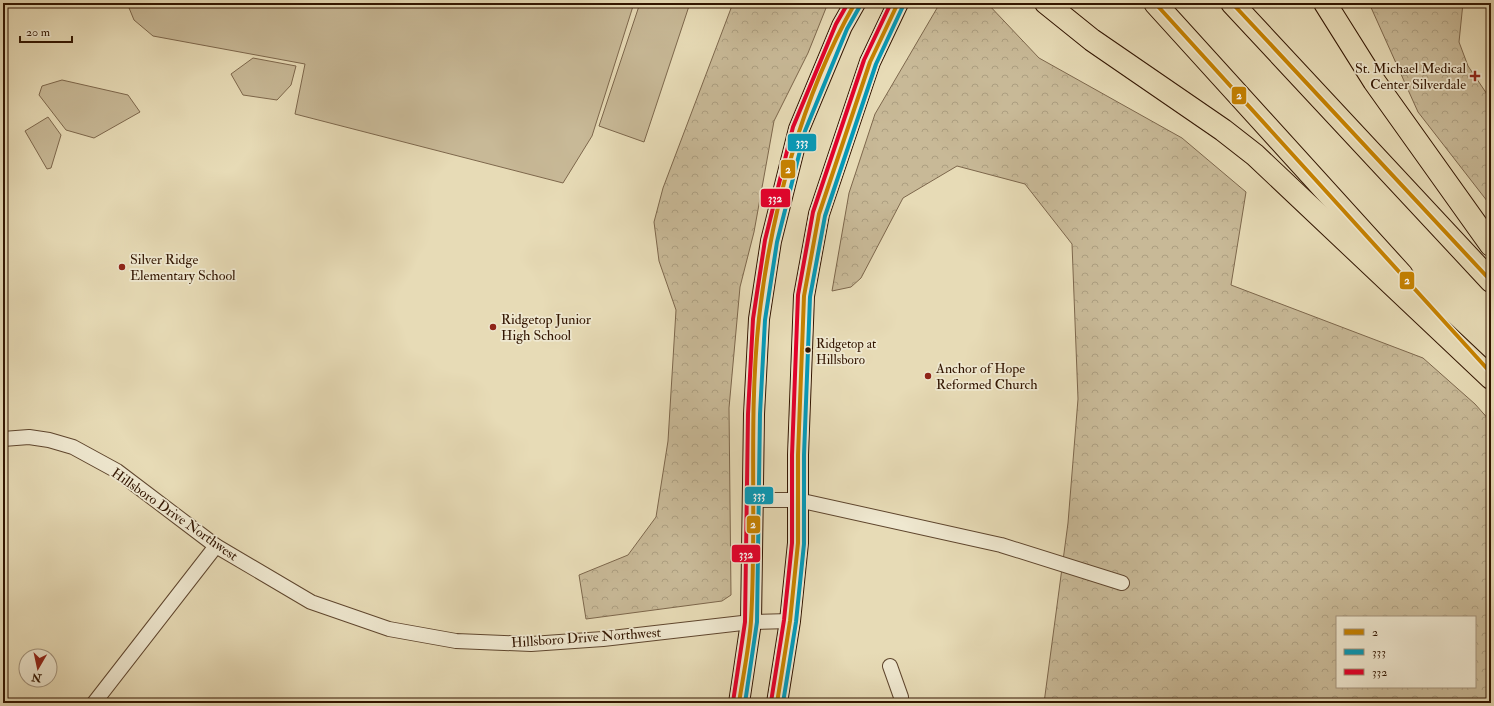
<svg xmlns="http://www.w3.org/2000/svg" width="1494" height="706" viewBox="0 0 1494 706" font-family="'IM FELL Double Pica',serif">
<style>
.forest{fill:url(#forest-crowns);stroke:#7d674c;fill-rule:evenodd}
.park{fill:#c8b997;stroke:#7d674c}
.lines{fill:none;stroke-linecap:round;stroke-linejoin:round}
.street-casing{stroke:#5f462e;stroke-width:16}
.secondary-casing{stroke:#321500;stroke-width:22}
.highway-casing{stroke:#321500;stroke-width:24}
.street{stroke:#efe8d0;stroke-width:14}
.secondary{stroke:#efe8d0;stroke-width:20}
.highway{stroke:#e7dbb6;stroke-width:22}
.bus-1-casing{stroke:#efe8d0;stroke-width:7}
.bus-2-casing{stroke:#efe8d0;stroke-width:7}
.bus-3-casing{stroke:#efe8d0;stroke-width:7}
.bus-1{stroke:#c68200;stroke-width:4}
.bus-2{stroke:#059ab9;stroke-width:4}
.bus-3{stroke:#e4002b;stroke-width:4}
.poi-dot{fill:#8f2418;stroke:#efe8d0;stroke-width:1.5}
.bus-dot{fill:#321500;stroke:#efe8d0;stroke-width:1.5}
.labels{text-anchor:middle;stroke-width:3.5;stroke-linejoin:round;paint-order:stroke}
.bus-label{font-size:13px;fill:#321500;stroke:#efe8d0;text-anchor:start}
.poi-label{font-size:14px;fill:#321500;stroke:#efe8d0;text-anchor:start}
.street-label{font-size:14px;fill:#321500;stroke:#efe8d0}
.line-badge{stroke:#efe8d0;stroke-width:1.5}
.badge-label{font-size:11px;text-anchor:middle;font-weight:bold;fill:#fff}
</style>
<defs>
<pattern id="forest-crowns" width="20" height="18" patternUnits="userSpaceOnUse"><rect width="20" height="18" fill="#c8b997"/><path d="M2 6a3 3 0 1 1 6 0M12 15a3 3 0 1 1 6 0" fill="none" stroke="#ac9e80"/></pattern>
</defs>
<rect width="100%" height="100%" fill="#e7dbb6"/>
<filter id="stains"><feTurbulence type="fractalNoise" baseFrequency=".005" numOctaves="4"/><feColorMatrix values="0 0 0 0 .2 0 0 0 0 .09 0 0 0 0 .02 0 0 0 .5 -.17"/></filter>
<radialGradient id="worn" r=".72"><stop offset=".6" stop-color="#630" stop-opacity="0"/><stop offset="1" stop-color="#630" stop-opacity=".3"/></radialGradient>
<!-- forest -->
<g class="forest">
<path d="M733,3H828L808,53L774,121L754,232L740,287L729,408L731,595L722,601L586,619L579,575L628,555L656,517L668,441L676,310L659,261L654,222L663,188Z"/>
<path d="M940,3H987L1039,58L1182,138L1246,192L1231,285L1423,358L1475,404L1491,422V703H1044L1068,523L1078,399L1072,244L1025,184L957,166L903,198L861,278L851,287L832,291L849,193L875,114ZM1337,617H1475V687H1337Z"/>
<path d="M1369,3H1463L1459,42L1468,66L1491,100V206L1418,112Z"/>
</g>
<!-- park -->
<g class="park">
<path d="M127,3H634L592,136L563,183L295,114L305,64L153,36L134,20Z"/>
<path d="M640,3H690L644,142L599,126Z"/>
<path d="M253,58L296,66L291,85L277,100L243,95L231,74Z"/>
<path d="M62,80L128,95L140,112L94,138L66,130L39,95L42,86Z"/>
<path d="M48,117L61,135L51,168L47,169L25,131Z"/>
</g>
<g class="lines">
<defs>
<g id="street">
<path d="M3,439L29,437L49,440L73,447L117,471L216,546L311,602L389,629L456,641L531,644L603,639L751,622L790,621"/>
<path d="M753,500H798L1001,545L1122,583"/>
<path d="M890,666L901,697V703"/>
<path d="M94,703L216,546"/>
</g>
<g id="secondary">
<path d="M739,703L751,622L754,414L759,319L771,241L799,129L842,26L855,3"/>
<path d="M777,703L790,621L798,543V455L804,296L819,214L870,62L898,3"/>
</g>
<g id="highway">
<path d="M1046,3L1092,40L1223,130L1255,155L1491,378"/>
<path d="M1155,3L1402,275"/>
<path d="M1232,3L1491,281"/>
<path d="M1325,3L1374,81L1491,245"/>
</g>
</defs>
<!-- street casing -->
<use href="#street" class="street-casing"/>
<!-- secondary casing -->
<use href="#secondary" class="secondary-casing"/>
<!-- highway casing -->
<use href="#highway" class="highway-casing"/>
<!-- street -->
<use href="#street" class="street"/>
<!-- secondary -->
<use href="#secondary" class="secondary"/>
<!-- highway -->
<use href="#highway" class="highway"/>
<defs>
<g id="bus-1">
<path d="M1155,3L1491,373"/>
<path d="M1232,3L1491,281"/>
<path d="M739,703C743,676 749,648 751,621C757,520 748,419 759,318C771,212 802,96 855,3"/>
<path d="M777,703L790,621L798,543V455L804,296L819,214L870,62L898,3"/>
</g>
<g id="bus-2">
<path d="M745,703L757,622L760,414L765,320L777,242L805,131L847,29L860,6"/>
<path d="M783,703L796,622L804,544V455L810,297L825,216L876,64L903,6"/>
</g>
<g id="bus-3">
<path d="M733,702L745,622L748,414L753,319L765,240L793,127L836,24L848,3"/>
<path d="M771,702L784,620L792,543V455L798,295L813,212L864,60L891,3"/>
</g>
</defs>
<!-- bus-1 casing -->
<use href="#bus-1" class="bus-1-casing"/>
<!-- bus-2 casing -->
<use href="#bus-2" class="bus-2-casing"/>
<!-- bus-3 casing -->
<use href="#bus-3" class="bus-3-casing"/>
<!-- bus-1 -->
<use href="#bus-1" class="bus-1"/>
<!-- bus-2 -->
<use href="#bus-2" class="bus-2"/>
<!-- bus-3 -->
<use href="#bus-3" class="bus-3"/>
</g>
<!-- markers -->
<g class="poi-dot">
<path d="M1473 70h4v4h4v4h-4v4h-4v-4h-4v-4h4z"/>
<circle cx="122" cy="267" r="4"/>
<circle cx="493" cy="327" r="4"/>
<circle cx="928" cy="376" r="4"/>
</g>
<circle class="bus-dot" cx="808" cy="350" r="3.5"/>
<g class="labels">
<!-- bus labels -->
<g class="bus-label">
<text x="816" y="348">Ridgetop at<tspan x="816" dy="16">Hillsboro</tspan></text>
</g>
<!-- poi labels -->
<g class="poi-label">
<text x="1466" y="73" text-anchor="end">St. Michael Medical<tspan x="1466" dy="16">Center Silverdale</tspan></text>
<text x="130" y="264">Silver Ridge<tspan x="130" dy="16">Elementary School</tspan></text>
<text x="501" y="324">Ridgetop Junior<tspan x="501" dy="16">High School</tspan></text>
<text x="936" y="373">Anchor of Hope<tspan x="936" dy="16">Reformed Church</tspan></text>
</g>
<!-- street labels -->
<g class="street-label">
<text transform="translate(175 514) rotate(35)" y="5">Hillsboro Drive Northwest</text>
<text transform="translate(586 637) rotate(-4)" y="5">Hillsboro Drive Northwest</text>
</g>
</g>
<g class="line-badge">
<rect x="1231" y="86" width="16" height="19" rx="4" fill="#c68200"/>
<rect x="787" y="133" width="30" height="19" rx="4" fill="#059ab9"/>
<rect x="780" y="159" width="16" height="20" rx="4" fill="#c68200"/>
<rect x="760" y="188" width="31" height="20" rx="4" fill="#e4002b"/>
<rect x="1399" y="271" width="16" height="19" rx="4" fill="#c68200"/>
<rect x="744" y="486" width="30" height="19" rx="4" fill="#059ab9"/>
<rect x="746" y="515" width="15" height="19" rx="4" fill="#c68200"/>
<rect x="731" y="544" width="30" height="19" rx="4" fill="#e4002b"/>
</g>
<g class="badge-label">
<text x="1239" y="99">2</text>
<text x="802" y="146">333</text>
<text x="788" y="173">2</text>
<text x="775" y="202">332</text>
<text x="1407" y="284">2</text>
<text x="759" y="499">333</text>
<text x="753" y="528">2</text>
<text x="746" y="558">332</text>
</g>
<!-- margin -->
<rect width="1494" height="706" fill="none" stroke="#e7dbb6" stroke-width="16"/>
<rect x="4" y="4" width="1486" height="698" fill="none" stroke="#321500" stroke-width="2"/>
<rect x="8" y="8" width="1478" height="690" fill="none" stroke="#321500"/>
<!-- legend -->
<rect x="1336" y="616" width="140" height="72" fill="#efe8d0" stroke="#a3947d"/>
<rect x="1344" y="629" width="20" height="6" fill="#c68200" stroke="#a3947d"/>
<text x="1372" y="636" font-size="12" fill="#321500">2</text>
<rect x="1344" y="649" width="20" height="6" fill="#059ab9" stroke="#a3947d"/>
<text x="1372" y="656" font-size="12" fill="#321500">333</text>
<rect x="1344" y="669" width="20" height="6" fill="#e4002b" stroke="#a3947d"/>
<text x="1372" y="676" font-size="12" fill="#321500">332</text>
<!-- north arrow -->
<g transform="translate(38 668) rotate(189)"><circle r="19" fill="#efe8d0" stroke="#a3947d"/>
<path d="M0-3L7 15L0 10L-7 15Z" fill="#8f2418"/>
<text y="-6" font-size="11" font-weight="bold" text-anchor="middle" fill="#321500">N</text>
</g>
<!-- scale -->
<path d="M20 36v6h52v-6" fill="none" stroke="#321500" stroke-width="2"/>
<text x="26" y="36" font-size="12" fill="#321500" stroke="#efe8d0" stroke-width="3" paint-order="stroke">20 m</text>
<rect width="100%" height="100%" filter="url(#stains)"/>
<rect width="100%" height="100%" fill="url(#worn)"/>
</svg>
